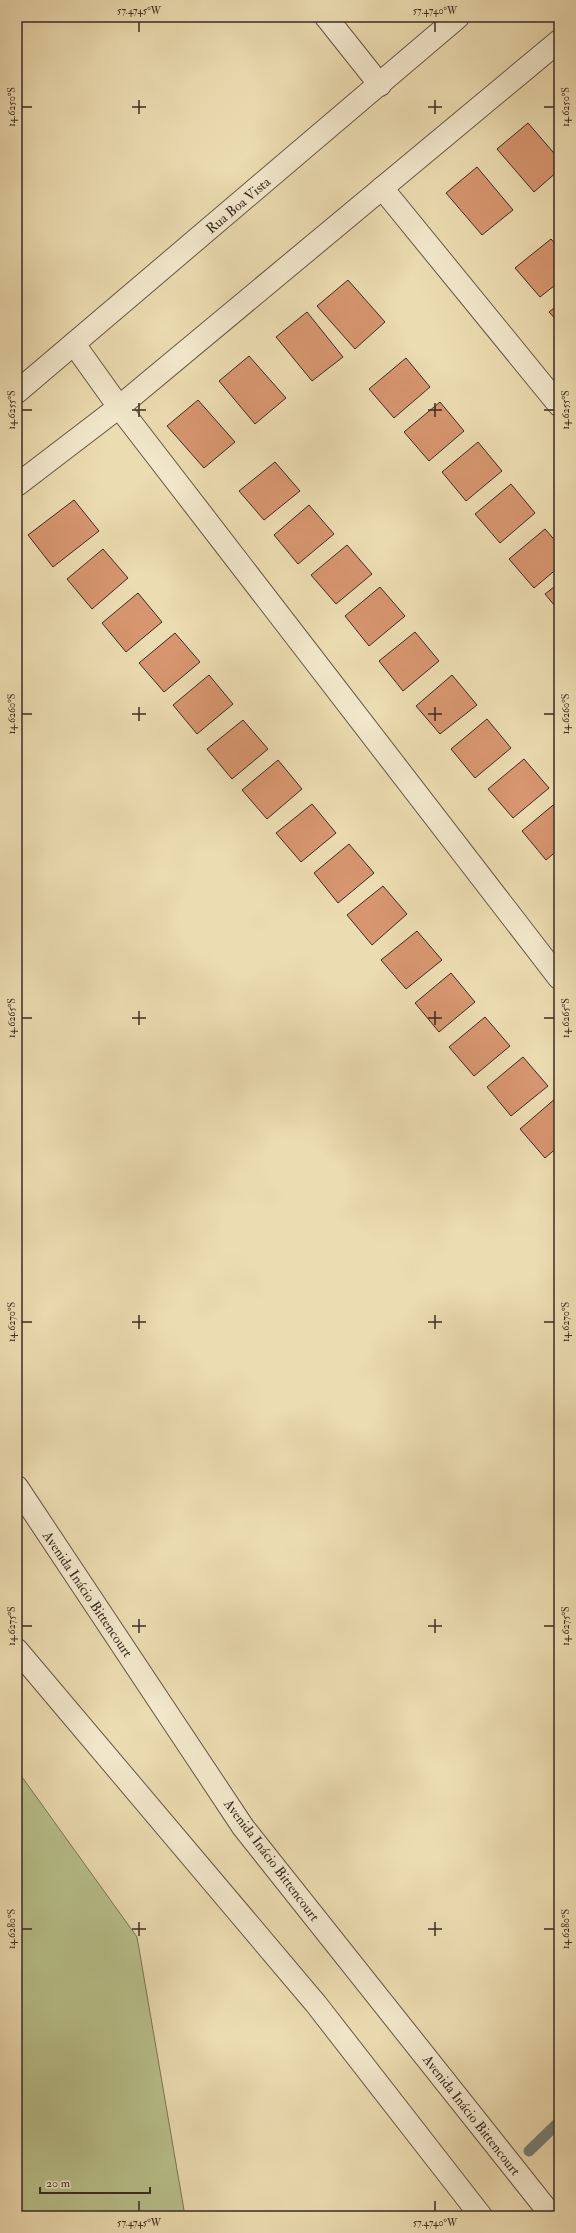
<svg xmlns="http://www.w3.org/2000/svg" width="576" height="2233" viewBox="0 0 576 2233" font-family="'IM FELL Double Pica',serif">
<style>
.green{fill:#b8c08b;stroke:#797657}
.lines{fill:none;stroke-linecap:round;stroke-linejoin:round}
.stream{stroke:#738178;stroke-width:11}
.building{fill:#d79670;stroke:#3a2b23}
.minor-casing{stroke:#665746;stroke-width:24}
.minor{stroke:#f3e8cc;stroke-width:22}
.ticks{fill:none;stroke:#3a2b23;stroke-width:1.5}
.labels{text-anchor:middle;stroke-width:3.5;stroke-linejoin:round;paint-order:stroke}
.street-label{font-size:14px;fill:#3a2b23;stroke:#f3e8cc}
.neatline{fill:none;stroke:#3a2b23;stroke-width:1.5}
.ticks-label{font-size:10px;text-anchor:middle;fill:#3a2b23}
</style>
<rect width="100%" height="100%" fill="#ecdcb1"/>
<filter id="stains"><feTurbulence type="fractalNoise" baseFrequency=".005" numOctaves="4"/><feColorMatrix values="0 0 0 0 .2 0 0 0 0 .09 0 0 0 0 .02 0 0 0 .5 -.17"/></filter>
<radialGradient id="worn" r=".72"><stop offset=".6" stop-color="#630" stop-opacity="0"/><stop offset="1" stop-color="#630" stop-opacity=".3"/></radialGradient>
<!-- green -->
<path class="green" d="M17,1770L137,1937L185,2216H17Z"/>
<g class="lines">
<!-- stream -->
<path class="stream" d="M529,2151L559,2122"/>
</g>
<!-- building -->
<g class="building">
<path d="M528,123L559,159V170L534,192L497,149Z"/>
<path d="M477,167L513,210L482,235L446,193Z"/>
<path d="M551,239L559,248V282L540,297L515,268Z"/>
<path d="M348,280L385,322L355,349L317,306Z"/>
<path d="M559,304V323L549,312Z"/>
<path d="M307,312L343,357L312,381L276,337Z"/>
<path d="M249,356L286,398L255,424L219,381Z"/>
<path d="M406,358L430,387L394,418L369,389Z"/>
<path d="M198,400L235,442L204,468L167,426Z"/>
<path d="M440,402L464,431L429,461L404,432Z"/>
<path d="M478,442L502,471L466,501L442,472Z"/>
<path d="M275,462L300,491L264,520L239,491Z"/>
<path d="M511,484L535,513L500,543L475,514Z"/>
<path d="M74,500L99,531L53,567L28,535Z"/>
<path d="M309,505L334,534L298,564L274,535Z"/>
<path d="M545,529L559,545V567L534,588L509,559Z"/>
<path d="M347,545L372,574L336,604L311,575Z"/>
<path d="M103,549L128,578L92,609L67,579Z"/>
<path d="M559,583V611L545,594Z"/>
<path d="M380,587L405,616L369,646L345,616Z"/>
<path d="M138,593L162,622L126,652L102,623Z"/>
<path d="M415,632L439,661L403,691L379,661Z"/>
<path d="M175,633L200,662L164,692L139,663Z"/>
<path d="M209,675L233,704L197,734L173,705Z"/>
<path d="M452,675L477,705L440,734L416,706Z"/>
<path d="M487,719L511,748L475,778L451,749Z"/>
<path d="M243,720L268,749L232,779L207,749Z"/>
<path d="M524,759L549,788L513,818L488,789Z"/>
<path d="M278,760L302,789L267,819L242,790Z"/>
<path d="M558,801L559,849L546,860L522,831Z"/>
<path d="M312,804L336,833L301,862L276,833Z"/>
<path d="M349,844L374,873L338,903L314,873Z"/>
<path d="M383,886L407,914L372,945L347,915Z"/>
<path d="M417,931L442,960L406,989L381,960Z"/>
<path d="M451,973L475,1002L439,1032L415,1003Z"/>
<path d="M485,1017L510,1046L474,1076L449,1047Z"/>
<path d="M523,1057L548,1086L511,1116L487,1087Z"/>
<path d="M556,1098L559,1101V1146L545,1158L520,1129Z"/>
</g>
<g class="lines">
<defs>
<g id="minor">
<path d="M326,17L380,85"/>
<path d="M382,188L559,405"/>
<path d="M74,344L119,407L559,978"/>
<path d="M17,392L458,17"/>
<path d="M17,485L119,407L559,41"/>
<path d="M17,1487L243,1827L552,2216"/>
<path d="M17,1650L316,2004L481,2216"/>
</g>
</defs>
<!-- minor casing -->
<use href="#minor" class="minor-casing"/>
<!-- minor -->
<use href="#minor" class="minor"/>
</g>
<!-- ticks -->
<path class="ticks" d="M139,22V32M435,22V32M139,100V114M435,100V114M22,107H32M132,107H146M428,107H442M544,107H554M139,403V417M435,403V417M22,410H32M132,410H146M428,410H442M544,410H554M139,707V721M435,707V721M22,714H32M132,714H146M428,714H442M544,714H554M139,1011V1025M435,1011V1025M22,1018H32M132,1018H146M428,1018H442M544,1018H554M139,1315V1329M435,1315V1329M22,1322H32M132,1322H146M428,1322H442M544,1322H554M139,1619V1633M435,1619V1633M22,1626H32M132,1626H146M428,1626H442M544,1626H554M139,1922V1936M435,1922V1936M22,1929H32M132,1929H146M428,1929H442M544,1929H554M139,2201V2211M435,2201V2211"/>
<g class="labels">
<!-- street labels -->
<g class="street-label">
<text transform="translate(238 205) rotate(-40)" y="5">Rua Boa Vista</text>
<text transform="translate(88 1594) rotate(56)" y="5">Avenida Inácio Bittencourt</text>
<text transform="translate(272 1860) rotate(53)" y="5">Avenida Inácio Bittencourt</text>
<text transform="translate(472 2115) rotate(52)" y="5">Avenida Inácio Bittencourt</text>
</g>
</g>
<!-- margin -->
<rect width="576" height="2233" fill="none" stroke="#ecdcb1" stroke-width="44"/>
<!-- scale -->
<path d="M40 2187v6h110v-6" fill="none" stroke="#3a2b23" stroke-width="2"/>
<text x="46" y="2187" font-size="12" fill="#3a2b23" stroke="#f3e8cc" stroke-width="3" paint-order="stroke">20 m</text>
<rect x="22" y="22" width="532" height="2189" class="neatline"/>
<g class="ticks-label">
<text x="139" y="14">57.4745°W</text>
<text x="435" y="14">57.4740°W</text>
<text transform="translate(11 107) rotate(-90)" y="4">14.6250°S</text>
<text transform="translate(565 107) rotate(-90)" y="4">14.6250°S</text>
<text transform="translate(11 410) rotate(-90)" y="4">14.6255°S</text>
<text transform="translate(565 410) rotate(-90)" y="4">14.6255°S</text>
<text transform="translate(11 714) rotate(-90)" y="4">14.6260°S</text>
<text transform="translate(565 714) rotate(-90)" y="4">14.6260°S</text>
<text transform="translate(11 1018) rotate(-90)" y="4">14.6265°S</text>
<text transform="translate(565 1018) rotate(-90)" y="4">14.6265°S</text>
<text transform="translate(11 1322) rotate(-90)" y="4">14.6270°S</text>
<text transform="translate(565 1322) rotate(-90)" y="4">14.6270°S</text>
<text transform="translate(11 1626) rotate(-90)" y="4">14.6275°S</text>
<text transform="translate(565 1626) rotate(-90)" y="4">14.6275°S</text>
<text transform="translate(11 1929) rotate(-90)" y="4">14.6280°S</text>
<text transform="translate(565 1929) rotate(-90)" y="4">14.6280°S</text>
<text x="139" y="2226">57.4745°W</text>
<text x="435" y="2226">57.4740°W</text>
</g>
<rect width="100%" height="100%" filter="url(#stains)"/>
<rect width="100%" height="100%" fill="url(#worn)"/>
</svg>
